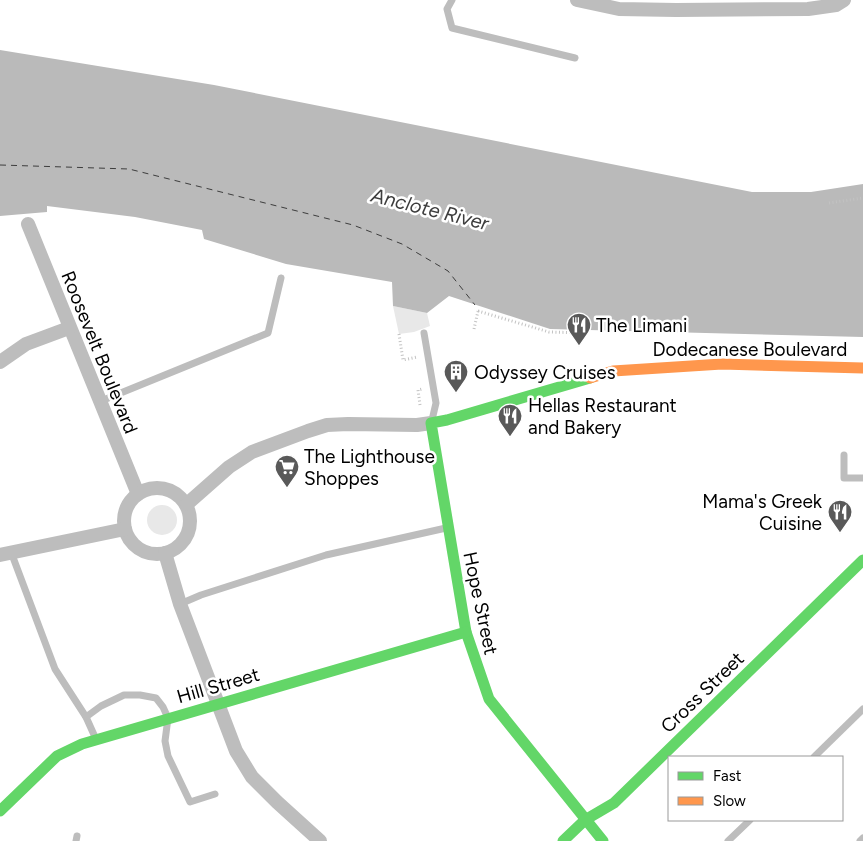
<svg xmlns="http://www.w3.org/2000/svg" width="863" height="841" viewBox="0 0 863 841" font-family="Figtree,sans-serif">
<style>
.green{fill:#e8e8e8}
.water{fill:#bababa}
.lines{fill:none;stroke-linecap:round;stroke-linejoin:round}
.ferry{stroke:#3d3d3d;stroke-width:1;stroke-dasharray:6 5;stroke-linecap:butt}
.path{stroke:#c2c2c2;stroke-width:3;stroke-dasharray:1 2.5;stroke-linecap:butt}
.lane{stroke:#bdbdbd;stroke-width:7}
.street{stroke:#bdbdbd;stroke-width:14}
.fast{stroke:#63d668;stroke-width:11}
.slow{stroke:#ff974d;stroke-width:11}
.labels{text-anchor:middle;stroke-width:5;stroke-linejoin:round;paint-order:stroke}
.poi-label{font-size:19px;fill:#000;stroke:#fff;text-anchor:start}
.street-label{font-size:19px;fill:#000;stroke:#fff}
.water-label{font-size:20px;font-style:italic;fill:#3d3d3d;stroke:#fff}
</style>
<rect width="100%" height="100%" fill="#fff"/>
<!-- green -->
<g class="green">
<path d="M393,306L427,313L430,326L414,332L399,334Z"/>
<circle cx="162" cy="520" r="15"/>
</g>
<!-- water -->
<path class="water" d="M0,50L214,85L752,192H811L863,184V337L550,329L449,296L427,313L393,306L392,282L286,264L204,239L202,230L135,217L47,206V212L0,216Z"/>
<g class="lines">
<!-- ferry -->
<path class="ferry" d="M0,165L129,169L353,225L402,244L448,271L475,305"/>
<!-- path -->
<g class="path">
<path d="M829,203L863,198"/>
<path d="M478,311L549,332L587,333"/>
<path d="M474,329L478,311L476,310"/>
<path d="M399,334L403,360L417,357"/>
<path d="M420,405L418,390L422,389"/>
</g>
<!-- lane -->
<g class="lane">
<path d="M452,0L447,9L452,28L575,58"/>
<path d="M424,333L436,403L432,420"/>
<path d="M101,401L268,333L281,278"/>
<path d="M844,455V478H863"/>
<path d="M11,552L55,669L86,717L95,737"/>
<path d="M180,604L201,595L326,555L446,528"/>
<path d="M86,717L101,706L124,695H140L156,698L163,707L168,718L165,741L168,756L190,802L215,794"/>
<path d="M814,757L863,709"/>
<path d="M76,841L77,836"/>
<path d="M728,841L750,820"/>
<path d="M860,841L863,838"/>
</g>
<!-- street -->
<g class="street">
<path d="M577,0L619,9L676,10L808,9L836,5L844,0"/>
<path d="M28,224L138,494"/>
<path d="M0,362L26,344L69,328"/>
<circle cx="157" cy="521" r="33"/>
<path d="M187,504L229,467L252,452L308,431L327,425L348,424L417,425L431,423"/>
<path d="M165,553L180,604L236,751L252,777L277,802L320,841"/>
<path d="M0,555L125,529"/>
</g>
<!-- fast -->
<g class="fast">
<path d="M590,378L447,420L431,423L466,632L489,699L603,841"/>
<path d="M0,811L57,756L82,744L466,632"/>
<path d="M563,841L585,820L614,803L863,560"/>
</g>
<!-- slow -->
<path class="slow" d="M590,378L613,371L722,364L863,368"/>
</g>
<!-- icons -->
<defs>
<symbol id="restaurant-pin" viewBox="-11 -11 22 30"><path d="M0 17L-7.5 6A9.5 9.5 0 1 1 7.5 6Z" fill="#595959" stroke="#fff"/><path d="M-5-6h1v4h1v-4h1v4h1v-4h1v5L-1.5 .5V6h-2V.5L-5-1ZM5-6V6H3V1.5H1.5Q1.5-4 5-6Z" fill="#fff"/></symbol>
<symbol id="building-pin" viewBox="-11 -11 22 30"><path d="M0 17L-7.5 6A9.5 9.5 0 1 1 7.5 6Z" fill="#595959" stroke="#fff"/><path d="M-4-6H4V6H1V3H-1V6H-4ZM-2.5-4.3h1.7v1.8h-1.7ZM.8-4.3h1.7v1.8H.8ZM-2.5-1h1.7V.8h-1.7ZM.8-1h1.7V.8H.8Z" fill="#fff"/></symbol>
<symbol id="supermarket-pin" viewBox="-11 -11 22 30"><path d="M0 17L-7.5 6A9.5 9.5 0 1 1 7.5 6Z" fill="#595959" stroke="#fff"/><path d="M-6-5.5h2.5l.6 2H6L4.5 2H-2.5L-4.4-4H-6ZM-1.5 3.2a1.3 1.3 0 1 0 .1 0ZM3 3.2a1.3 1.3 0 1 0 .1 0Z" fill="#fff"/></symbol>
</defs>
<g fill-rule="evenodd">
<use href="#restaurant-pin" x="565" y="311" width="28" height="38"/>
<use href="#building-pin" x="442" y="358" width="28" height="38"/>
<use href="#restaurant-pin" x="496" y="402" width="28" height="38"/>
<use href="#supermarket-pin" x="273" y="453" width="28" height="38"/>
<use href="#restaurant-pin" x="826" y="498" width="28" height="38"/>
</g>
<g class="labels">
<!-- poi labels -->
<g class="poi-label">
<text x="596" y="332">The Limani</text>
<text x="474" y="379">Odyssey Cruises</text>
<text x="528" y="412">Hellas Restaurant<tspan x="528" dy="22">and Bakery</tspan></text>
<text x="304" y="463">The Lighthouse<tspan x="304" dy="22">Shoppes</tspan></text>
<text x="822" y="508" text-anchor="end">Mama's Greek<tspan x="822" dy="22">Cuisine</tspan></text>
</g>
<!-- street labels -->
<g class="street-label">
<text x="750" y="356">Dodecanese Boulevard</text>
<text transform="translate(100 352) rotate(68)" y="7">Roosevelt Boulevard</text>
<text transform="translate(481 603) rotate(78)" y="7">Hope Street</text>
<text transform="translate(218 685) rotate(-16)" y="7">Hill Street</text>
<text transform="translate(702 692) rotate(-44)" y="7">Cross Street</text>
</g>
<!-- water labels -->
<g class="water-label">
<text transform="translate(430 209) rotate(14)" y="7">Anclote River</text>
</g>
</g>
<!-- legend -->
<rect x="668" y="756" width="175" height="65" fill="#ffffff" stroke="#999999"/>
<rect x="678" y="772" width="25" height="8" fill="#63d668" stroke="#999999"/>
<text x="713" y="781" font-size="15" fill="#000000">Fast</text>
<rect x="678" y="797" width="25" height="8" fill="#ff974d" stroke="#999999"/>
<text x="713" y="806" font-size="15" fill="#000000">Slow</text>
</svg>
